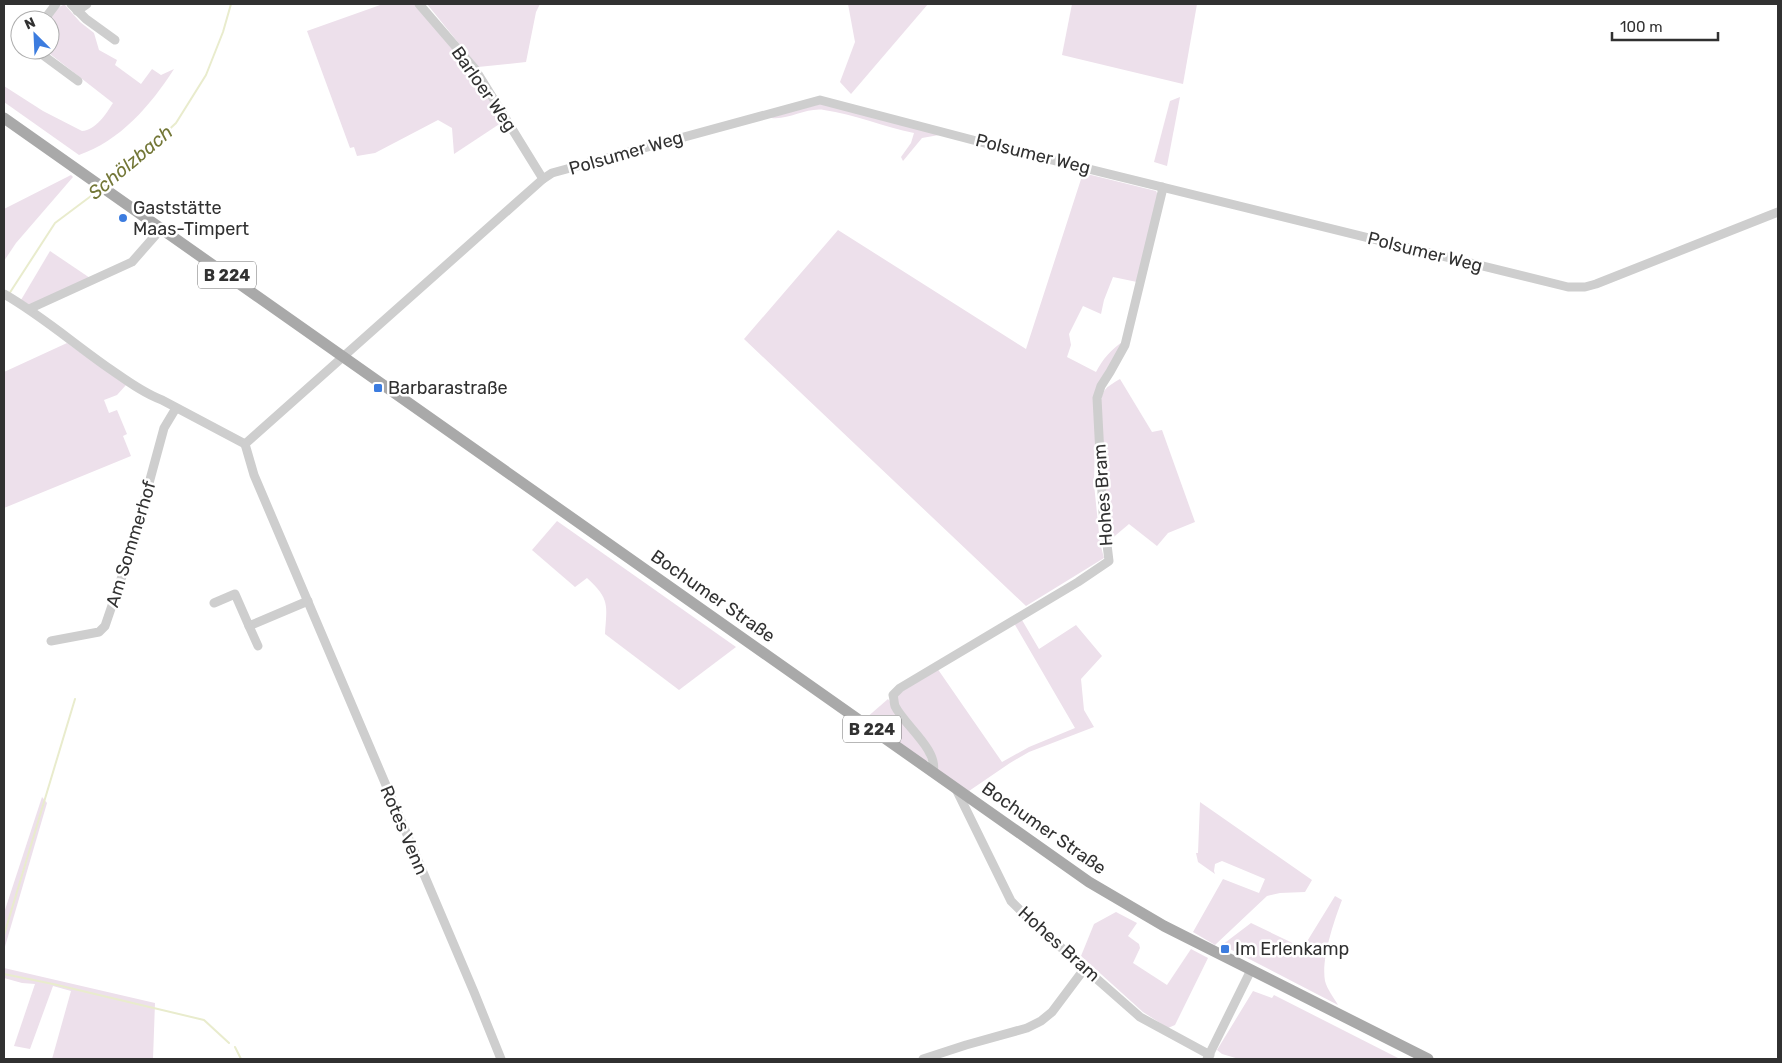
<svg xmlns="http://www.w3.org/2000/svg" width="1782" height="1063" viewBox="0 0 1782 1063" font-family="Rubik,sans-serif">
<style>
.green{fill:#ede0eb}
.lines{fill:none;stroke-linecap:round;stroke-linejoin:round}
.stream{stroke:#e9eccd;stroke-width:2}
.minor{stroke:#cecece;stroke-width:9}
.major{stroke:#a9a9a9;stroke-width:11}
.poi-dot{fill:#3c7cdf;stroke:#fff;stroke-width:2}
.labels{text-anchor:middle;stroke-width:5;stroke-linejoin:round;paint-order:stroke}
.shield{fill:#fff;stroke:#6f6f6f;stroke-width:1}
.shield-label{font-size:16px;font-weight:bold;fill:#313131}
.street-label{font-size:18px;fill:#313131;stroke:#fff}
.poi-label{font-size:18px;fill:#313131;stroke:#fff;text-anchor:start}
.water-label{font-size:19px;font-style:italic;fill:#737737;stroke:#fff}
</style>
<rect width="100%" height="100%" fill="#fff"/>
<!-- green -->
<g class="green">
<path d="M383,4H416L482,85L504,121L454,154L452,128L438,120L375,153L357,156L354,147L350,148L307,31Z"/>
<path d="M427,4H540L536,12L526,62L478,67Z"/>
<path d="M848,4H928L851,94L840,82L855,42Z"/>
<path d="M1072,4H1197L1183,84L1062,55Z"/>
<path d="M63,5H65L80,22L94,33L99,50L117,60L115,65L141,84L152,69L161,75L174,69C151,105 120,141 79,155L4,102V86L43,111L82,131C96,130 106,114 113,103L45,50H50C50,34 46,12 63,5Z"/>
<path d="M1180,97L1167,166L1154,162L1170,101Z"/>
<path d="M825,103L939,135L922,138L903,161L901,157L911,143L914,133C884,127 854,114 824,110C805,107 785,123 767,117Z"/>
<path d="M1083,173L1156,191L1158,195L1137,282L1113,277L1104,300L1101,314L1083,306L1069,334L1071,345L1067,357L1096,372C1103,359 1111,349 1124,341L1096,393L1094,484L1100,543L1104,558L1026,606L744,339L838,230L1026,349Z"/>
<path d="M71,175L73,177L16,243L4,261V209Z"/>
<path d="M50,251L90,278L30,305L21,300Z"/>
<path d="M67,343L126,385L117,395L104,400L109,413L117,410L127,434L123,436L131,456L4,508V372Z"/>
<path d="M1120,379L1152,432L1162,430L1195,522L1168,533L1157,546L1129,524L1110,540L1100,408C1102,389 1105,388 1120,379Z"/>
<path d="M557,521L736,647L679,690L605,634C607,605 610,599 587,578L575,587L532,550Z"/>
<path d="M1022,620L1039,649L1076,625L1102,656L1081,679L1084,710L1094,727L1029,752L1010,763L969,791L936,769L896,705L897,695L937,668L1002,762L1029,747L1075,728L1014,623Z"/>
<path d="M888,699L924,748L928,761L925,762L865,719Z"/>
<path d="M42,797L47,803L4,950V913Z"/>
<path d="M1200,802L1312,880L1305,892L1280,893L1267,896L1215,945L1193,932L1223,879L1259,893L1265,879L1222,861L1215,864L1214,871L1215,874L1198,862L1196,853H1198Z"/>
<path d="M1335,896L1342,900C1334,921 1321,959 1325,981C1327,989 1334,998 1338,1005L1222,945L1251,923L1303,948Z"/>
<path d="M1116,912L1137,923L1128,936L1139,944L1140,948L1133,963L1167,985L1191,949L1208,958L1175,1025L1168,1028L1143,1012L1081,956L1094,924Z"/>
<path d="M4,968L155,1003L153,1059H52L71,991L53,986L30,1049L14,1046L35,984L22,983L4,978Z"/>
<path d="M1253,991L1272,998L1274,995L1400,1059H1239L1222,1054L1217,1050Z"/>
</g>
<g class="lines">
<!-- stream -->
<g class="stream">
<path d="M107,184L132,164L176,123L206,75L223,32L231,4"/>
<path d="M9,294L55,223L99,190"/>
<path d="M4,935L75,699"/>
<path d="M4,974L53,984L204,1020L229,1043"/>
<path d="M235,1047L241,1059"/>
</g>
<!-- minor -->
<g class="minor">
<path d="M71,4L86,19L115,40"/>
<path d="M419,4L475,69L543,179"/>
<path d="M77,11L87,4"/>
<path d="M44,20L56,4"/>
<path d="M36,50L78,81"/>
<path d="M4,294C41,315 74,344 110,369C126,380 143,393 162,400L245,444"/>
<path d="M29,309L132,262L161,229"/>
<path d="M245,444L543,179L552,173L820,100L1011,150L1568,287H1585L1596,284L1778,212"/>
<path d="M245,444L254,475L474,992L501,1059"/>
<path d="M214,603L235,594L249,626L308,601"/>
<path d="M249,626L258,646"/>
<path d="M51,641L99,632L105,626L130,553L164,428L176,408"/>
<path d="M933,772C939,750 904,725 895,706C894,703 894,698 893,695L900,688L1078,582L1109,561L1103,512L1097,398L1101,386L1110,372L1125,345L1162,192V187"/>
<path d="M956,789L1011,901L1032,922L1140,1017L1210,1055"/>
<path d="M923,1059L966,1045L1027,1028L1041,1021L1052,1012L1085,968"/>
<path d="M1207,1059L1251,970"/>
</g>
<!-- major -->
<path class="major" d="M4,118L1089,882L1164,926L1428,1059"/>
</g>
<!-- markers -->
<g class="poi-dot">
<circle cx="123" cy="218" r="5"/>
<rect x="373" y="383" width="10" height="10" rx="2.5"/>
<rect x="1220" y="944" width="10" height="10" rx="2.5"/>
</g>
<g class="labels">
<!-- shield labels -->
<g class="shield">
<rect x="198" y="261.5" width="58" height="27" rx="4"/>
<rect x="843" y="715.5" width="58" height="27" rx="4"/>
</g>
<g class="shield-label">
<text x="227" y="281">B 224</text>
<text x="872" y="735">B 224</text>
</g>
<!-- street labels -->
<g class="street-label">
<text transform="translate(484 89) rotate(55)" y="6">Barloer Weg</text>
<text transform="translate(626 153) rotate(-16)" y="6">Polsumer Weg</text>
<text transform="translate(1033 154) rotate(14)" y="6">Polsumer Weg</text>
<text transform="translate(1425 252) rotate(14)" y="6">Polsumer Weg</text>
<text transform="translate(1103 495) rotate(-94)" y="6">Hohes Bram</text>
<text transform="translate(131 544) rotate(-73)" y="6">Am Sommerhof</text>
<text transform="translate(713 596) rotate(35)" y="6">Bochumer Straße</text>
<text transform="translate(1044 828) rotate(35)" y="6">Bochumer Straße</text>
<text transform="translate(404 830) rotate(67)" y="6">Rotes Venn</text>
<text transform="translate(1059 944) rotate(42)" y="6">Hohes Bram</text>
</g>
<!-- poi labels -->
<g class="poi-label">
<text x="133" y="214">Gaststätte<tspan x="133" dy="21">Maas-Timpert</tspan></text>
<text x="388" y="394">Barbarastraße</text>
<text x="1235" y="955">Im Erlenkamp</text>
</g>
<!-- water labels -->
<g class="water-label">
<text transform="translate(130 162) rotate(-40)" y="7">Schölzbach</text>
</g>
</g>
<!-- border -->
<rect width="1782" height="1063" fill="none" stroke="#313131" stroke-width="10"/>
<!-- north arrow -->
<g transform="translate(35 35) rotate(336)"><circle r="24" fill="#ffffff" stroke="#adadad"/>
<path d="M0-4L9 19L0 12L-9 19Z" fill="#3c7cdf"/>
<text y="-8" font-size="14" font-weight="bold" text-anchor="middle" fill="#313131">N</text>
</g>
<!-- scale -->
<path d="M1612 32v8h106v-8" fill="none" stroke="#313131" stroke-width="2.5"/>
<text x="1620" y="32" font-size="15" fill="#313131" stroke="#ffffff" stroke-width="4" paint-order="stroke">100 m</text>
</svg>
